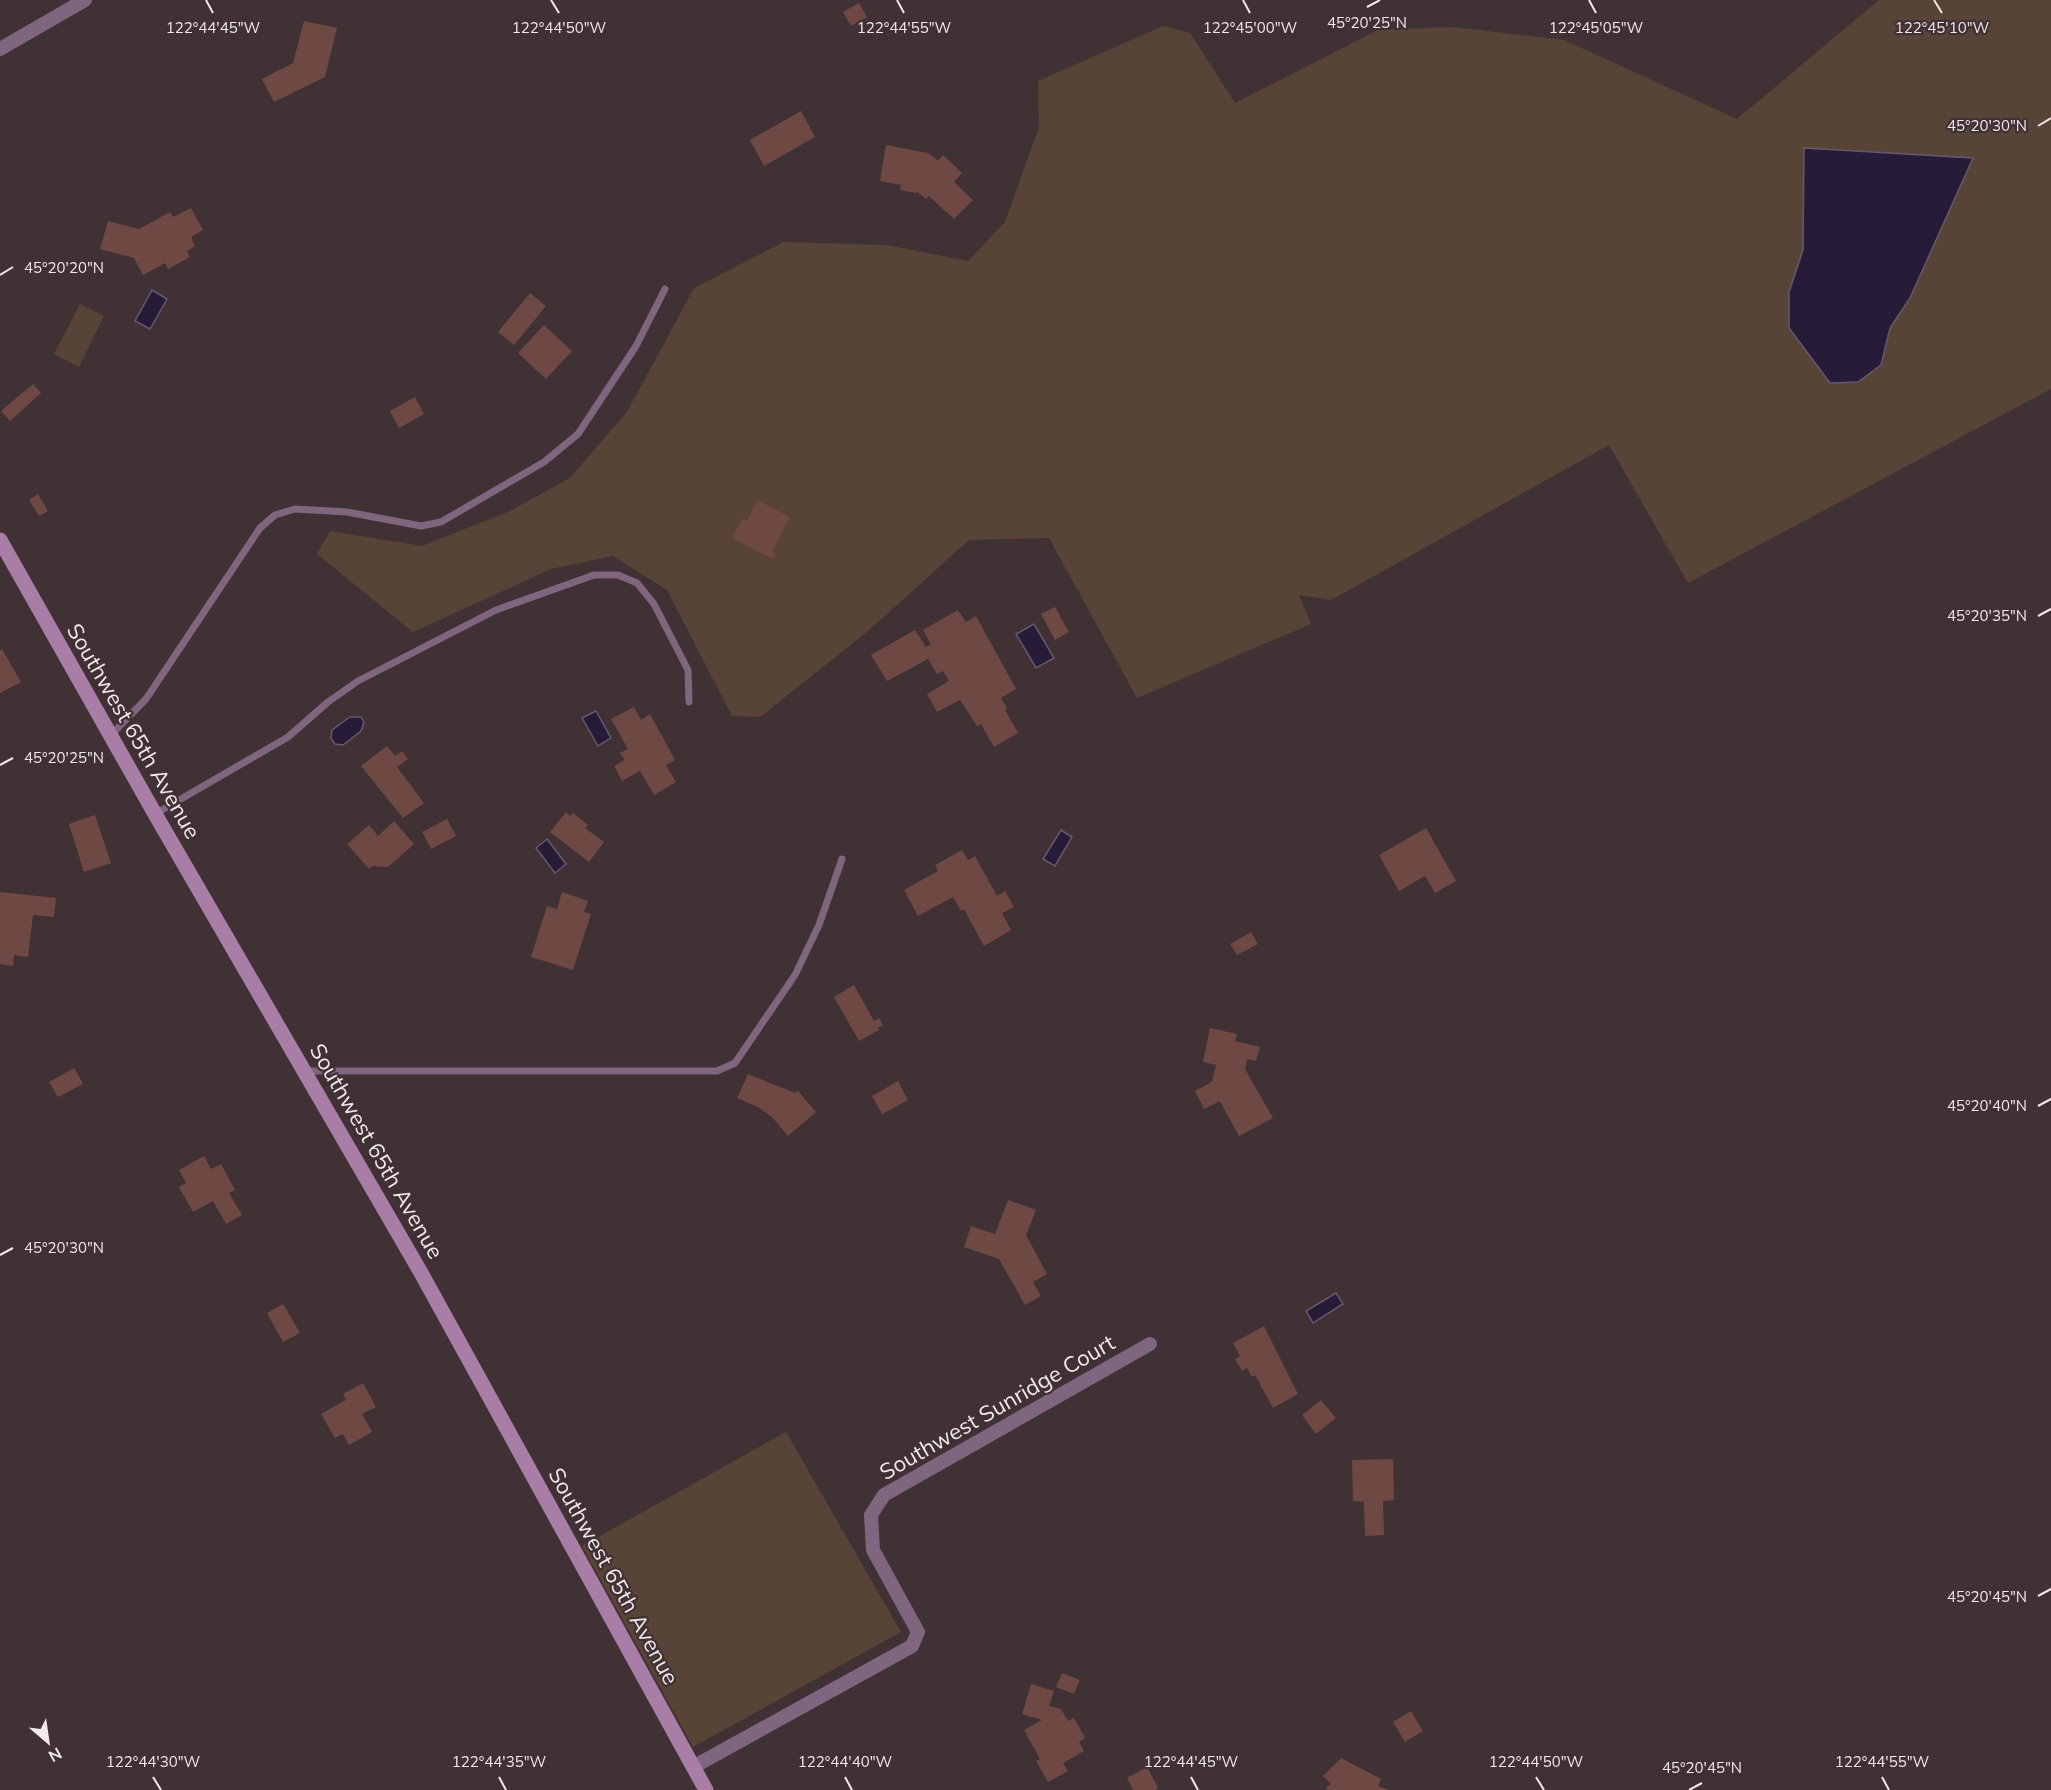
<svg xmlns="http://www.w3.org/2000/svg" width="2051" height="1790" viewBox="0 0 2051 1790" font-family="Mulish,sans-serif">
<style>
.green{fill:#584436;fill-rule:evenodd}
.water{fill:#261c38;stroke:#64596e;stroke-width:1.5}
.building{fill:#6e4944}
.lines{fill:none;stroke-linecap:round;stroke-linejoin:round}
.service{stroke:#80657e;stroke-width:7}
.minor{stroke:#80657e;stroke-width:14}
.secondary{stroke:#a97ea6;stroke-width:15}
.ticks{fill:none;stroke:#f3e8eb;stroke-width:2}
.labels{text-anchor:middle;stroke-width:4.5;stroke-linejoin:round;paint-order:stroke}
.street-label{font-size:22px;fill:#f3e8eb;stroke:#403135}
.ticks-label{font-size:15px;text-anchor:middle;fill:#f3e8eb;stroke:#403135;stroke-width:4.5;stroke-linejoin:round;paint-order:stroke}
</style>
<rect width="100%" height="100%" fill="#403135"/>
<!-- green -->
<g class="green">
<path d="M1879,0H2051V389L1688,583L1609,445L1331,600L1299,595L1311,624L1137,698L1049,538L969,540L868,631L760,717L732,716L667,590L613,556L551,569L413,632L317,554L330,531L422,546L508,512L570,478L627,412L694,288L784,242L887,245L968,261L1005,222L1039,127L1038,81L1163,26L1190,33L1235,103L1378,30L1453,27L1564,40L1737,119ZM1803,250L1922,272L1910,298L1890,328L1881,365L1789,292Z"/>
<path d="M80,304L104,316L79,367L54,354Z"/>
<path d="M786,1432L901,1632L693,1747L582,1546Z"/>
</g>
<!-- water -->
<g class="water">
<path d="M1804,148L1973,158L1910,298L1890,328L1881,365L1858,382L1830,383L1789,328V292L1803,250Z"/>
<path d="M152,290L167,299L150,329L135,321Z"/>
<path d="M1034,624L1054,658L1036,668L1016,634Z"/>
<path d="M596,711L611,738L598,746L582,718Z"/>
<path d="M350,717H361L364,722L361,731L343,745L335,744L331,738L332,730Z"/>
<path d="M1061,830L1072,837L1055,866L1043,859Z"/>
<path d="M547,839L566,864L555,873L536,848Z"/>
<path d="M1336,1293L1343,1304L1313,1323L1306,1311Z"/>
</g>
<!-- building -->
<g class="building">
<path d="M859,3L867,17L851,26L843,12Z"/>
<path d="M304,21L337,28L325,77L274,102L262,79L293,63Z"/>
<path d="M801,111L815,137L764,166L750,140Z"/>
<path d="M886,145L928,153L938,161L943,155L962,173L954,182L973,200L954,219L929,196L926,199L916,191V193L900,190L901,185L880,181Z"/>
<path d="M191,208L203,230L191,237L195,246L187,251L190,257L168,269L165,263L143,275L134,258L100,249L108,221L139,229L170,212L173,217Z"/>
<path d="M530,293L546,306L514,345L498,332Z"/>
<path d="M544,325L572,351L546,379L518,353Z"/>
<path d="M33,384L41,393L10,421L1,411Z"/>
<path d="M415,397L424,414L399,428L390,411Z"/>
<path d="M38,494L48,511L39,516L29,500Z"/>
<path d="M757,500L790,517L772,552L776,554L773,559L732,538L742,519L747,521Z"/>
<path d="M1055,607L1069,632L1055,640L1041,614Z"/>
<path d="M958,610L966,622L976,616L1016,689L1001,698L1007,708L1005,710L1018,733L994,747L981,724L977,726L960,700L937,712L927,694L949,681L943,671L937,674L928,659L887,681L871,655L915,630L926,647L931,644L923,630Z"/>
<path d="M2,649L21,682L0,693V650Z"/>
<path d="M634,707L641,720L650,714L675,760L666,765L676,782L654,795L640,771L622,781L614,766L625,760L620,753L628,749L611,719Z"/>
<path d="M387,746L395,756L402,751L408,759L397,767L424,803L403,818L361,766Z"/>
<path d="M566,812L570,816L573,813L588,825L585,828L604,842L589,862L550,832Z"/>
<path d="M95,815L111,863L84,872L69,824Z"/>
<path d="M447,819L456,836L431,849L422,832Z"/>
<path d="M394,821L414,844L388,867L373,866L369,869L347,844L369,825L378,836Z"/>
<path d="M1426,828L1456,881L1435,893L1425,876L1399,891L1379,855Z"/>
<path d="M962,850L968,860L975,856L997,896L1005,891L1014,907L1002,913L1011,930L984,946L964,909L961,911L953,897L918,916L904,890L938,871L935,865Z"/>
<path d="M0,892L56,898L54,917L33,915L28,957L14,955L13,966L0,964Z"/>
<path d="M562,892L588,901L584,912L591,914L573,970L531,957L547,906L557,909Z"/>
<path d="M1251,932L1258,944L1237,955L1230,944Z"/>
<path d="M854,985L874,1021L879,1018L883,1025L878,1028L879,1030L859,1041L834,997Z"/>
<path d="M1210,1028L1237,1034L1235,1041L1260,1047L1256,1061L1247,1059L1245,1069L1273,1118L1239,1136L1220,1101L1204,1109L1195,1091L1212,1082L1216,1065L1203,1062Z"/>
<path d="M74,1068L83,1084L58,1097L49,1082Z"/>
<path d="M748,1074L795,1093L798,1091L816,1112L788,1136L773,1118L758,1107L737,1098Z"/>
<path d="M898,1081L908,1100L882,1114L872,1096Z"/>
<path d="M204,1156L211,1169L221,1164L235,1190L229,1193L242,1215L226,1224L213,1201L193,1212L179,1187L186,1183L179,1170Z"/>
<path d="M1008,1200L1036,1210L1026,1235L1047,1274L1033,1282L1041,1296L1025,1305L999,1259L964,1247L971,1226L995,1234Z"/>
<path d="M283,1304L300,1333L283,1342L267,1313Z"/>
<path d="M1264,1326L1298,1394L1273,1408L1255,1375L1252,1377L1247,1368L1242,1371L1235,1359L1240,1356L1233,1343Z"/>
<path d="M363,1383L376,1407L362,1414L372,1432L349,1445L343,1434L335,1438L321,1414L346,1400L343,1394Z"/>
<path d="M1321,1400L1336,1418L1316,1434L1302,1415Z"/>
<path d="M1393,1459L1394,1500L1383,1501L1384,1535L1365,1536L1364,1502L1353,1501L1352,1460Z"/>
<path d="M1062,1673L1080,1680L1074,1694L1056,1687Z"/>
<path d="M1031,1684L1054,1691L1049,1706L1061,1709L1068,1721L1074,1718L1085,1738L1079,1742L1084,1751L1063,1763L1068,1771L1048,1782L1036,1761L1040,1759L1024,1730L1042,1720L1022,1714Z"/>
<path d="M1411,1711L1423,1731L1405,1742L1393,1722Z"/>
<path d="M1341,1758L1381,1779L1378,1786L1389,1790H1328L1326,1788L1331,1784L1323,1776Z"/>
<path d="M1147,1767L1158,1788L1155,1790H1133L1127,1778Z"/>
</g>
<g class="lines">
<!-- service -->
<g class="service">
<path d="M111,735L146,699L260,528L275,515L295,509L347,512L421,526L441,522L544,462L578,434L636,346L665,289"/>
<path d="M155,814L288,737L328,702L358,681L496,610L594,575H618L637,583L654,604L688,670L689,702"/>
<path d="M304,1071H717L735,1063L795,975L819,925L842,859"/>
</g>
<!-- minor -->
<g class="minor">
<path d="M0,49L85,0"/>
<path d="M693,1767L912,1646L918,1632L873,1550L871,1515L884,1495L1150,1344"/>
</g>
<!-- secondary -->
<path class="secondary" d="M0,540L155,814L420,1271L706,1790"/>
</g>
<!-- ticks -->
<path class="ticks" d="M206,0L213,13M551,0L559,13M897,0L904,13M1243,0L1250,13M1589,0L1596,13M1934,0L1942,13M1367,7L1380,0M2038,126L2051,118M0,275L13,267M2038,616L2051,609M0,765L13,758M2038,1106L2051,1099M0,1255L13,1248M2038,1596L2051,1589M153,1777L161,1790M499,1777L506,1790M845,1777L852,1790M1191,1777L1198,1790M1536,1777L1544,1790M1882,1777L1889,1790M1689,1790L1702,1783"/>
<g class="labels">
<!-- street labels -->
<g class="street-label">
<text transform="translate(134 731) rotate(60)" y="8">Southwest 65th Avenue</text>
<text transform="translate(377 1151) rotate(60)" y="8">Southwest 65th Avenue</text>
<text transform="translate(997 1407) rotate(-30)" y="8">Southwest Sunridge Court</text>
<text transform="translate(614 1576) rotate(61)" y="8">Southwest 65th Avenue</text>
</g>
</g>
<g class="ticks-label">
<text x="1367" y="28">45°20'25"N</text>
<text x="213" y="33">122°44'45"W</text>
<text x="559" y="33">122°44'50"W</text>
<text x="904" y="33">122°44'55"W</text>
<text x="1250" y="33">122°45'00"W</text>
<text x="1596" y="33">122°45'05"W</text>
<text x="1942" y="33">122°45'10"W</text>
<text x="1987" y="131">45°20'30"N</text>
<text x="64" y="273">45°20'20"N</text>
<text x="1987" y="621">45°20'35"N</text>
<text x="64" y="763">45°20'25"N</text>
<text x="1987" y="1111">45°20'40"N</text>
<text x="64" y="1253">45°20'30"N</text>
<text x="1987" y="1602">45°20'45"N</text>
<text x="153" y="1767">122°44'30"W</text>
<text x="499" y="1767">122°44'35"W</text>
<text x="845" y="1767">122°44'40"W</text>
<text x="1191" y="1767">122°44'45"W</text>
<text x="1536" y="1767">122°44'50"W</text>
<text x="1882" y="1767">122°44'55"W</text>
<text x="1702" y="1773">45°20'45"N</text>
</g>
<!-- north arrow -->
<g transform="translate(48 1742) rotate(151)" stroke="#403135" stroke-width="4.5" paint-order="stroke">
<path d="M0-4.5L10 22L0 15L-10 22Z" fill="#f3e8eb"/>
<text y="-9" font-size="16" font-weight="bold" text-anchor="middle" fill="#f3e8eb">N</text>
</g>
</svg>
